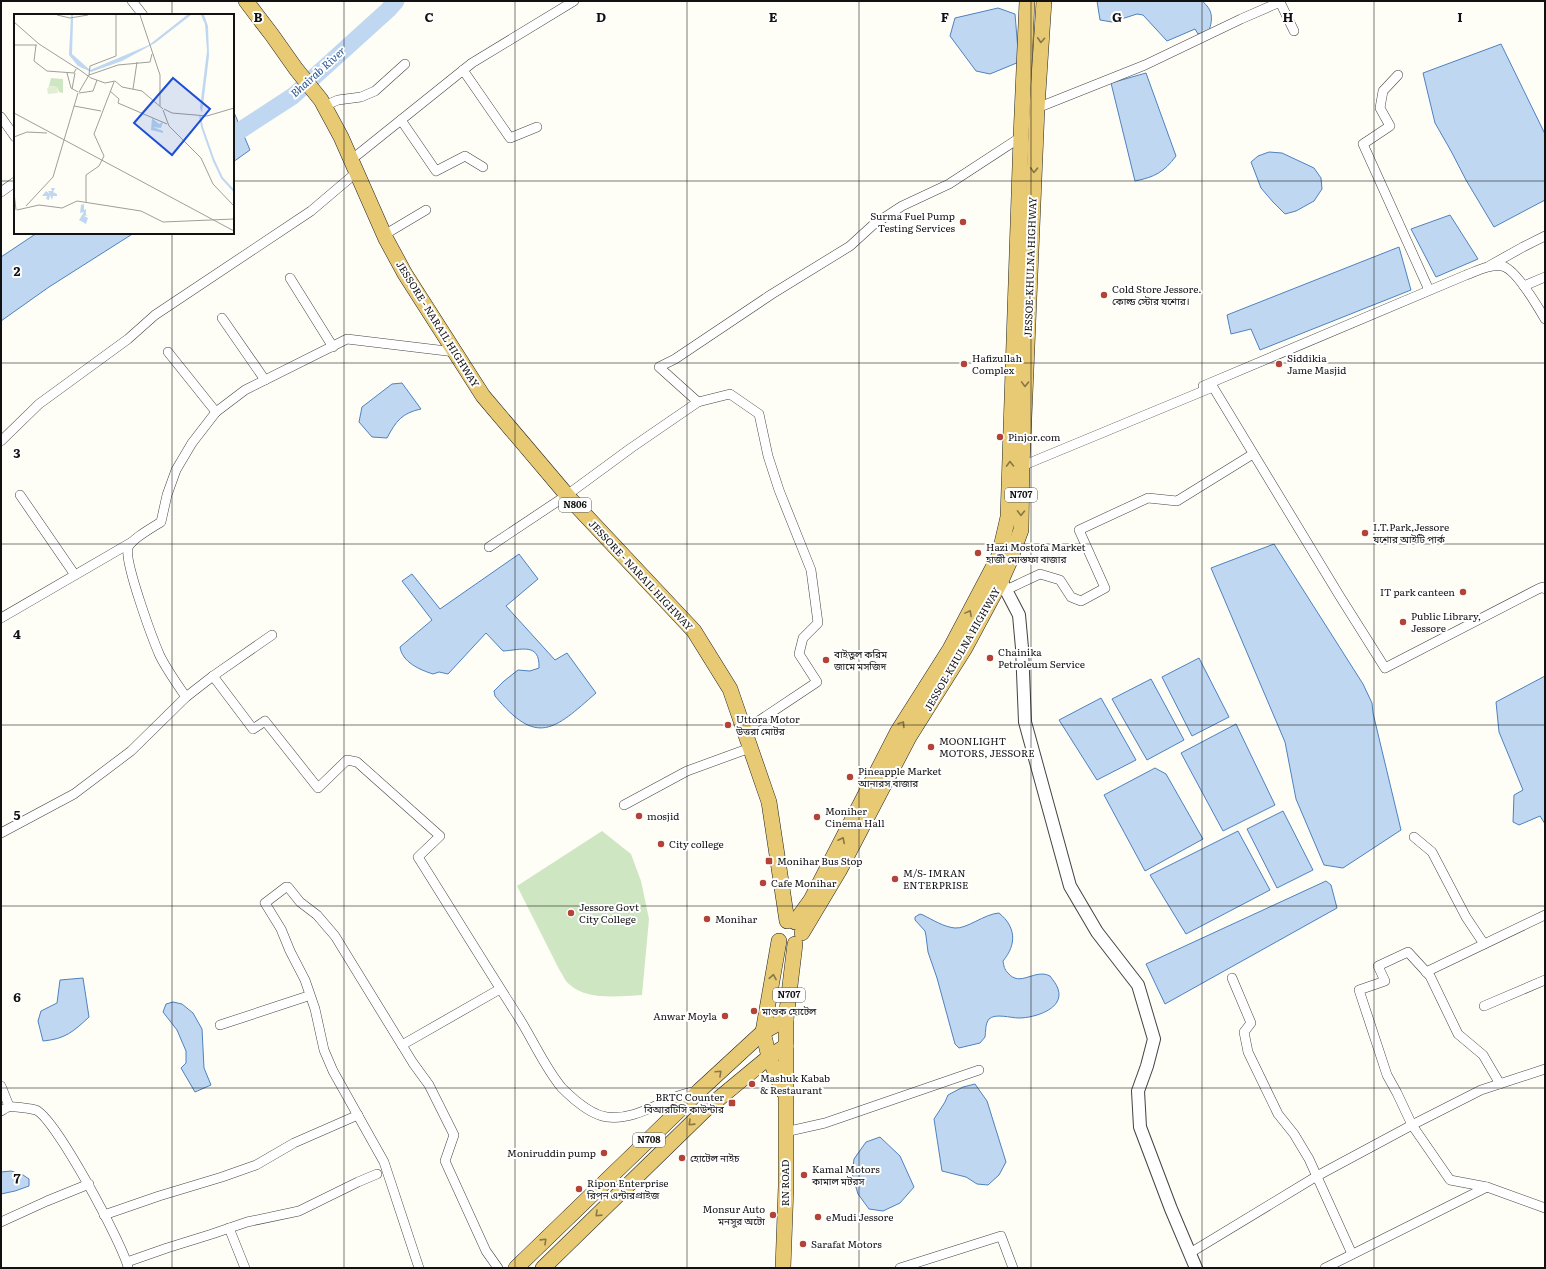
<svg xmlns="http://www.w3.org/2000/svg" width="1546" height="1269" viewBox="0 0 1546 1269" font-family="Literata,'Noto Sans Bengali',serif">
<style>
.green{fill:#cfe6c2}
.water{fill:#bfd7f0;stroke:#4e82c0}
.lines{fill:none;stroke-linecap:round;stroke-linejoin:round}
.river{stroke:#bfd7f0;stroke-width:17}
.minor-casing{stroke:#444;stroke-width:10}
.tertiary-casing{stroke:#444;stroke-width:14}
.trunk-casing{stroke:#222;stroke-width:16}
.minor{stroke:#fff;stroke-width:9}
.tertiary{stroke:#fff;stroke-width:12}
.trunk{stroke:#e8ca74;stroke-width:15}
.oneway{stroke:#877747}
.grid{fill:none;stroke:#111;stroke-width:1;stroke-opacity:0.55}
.poi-dot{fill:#b34337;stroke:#fff;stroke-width:1.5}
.labels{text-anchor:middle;stroke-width:4;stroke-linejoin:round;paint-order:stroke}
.shield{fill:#fff;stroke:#585858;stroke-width:1}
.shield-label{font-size:9px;font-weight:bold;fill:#111}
.poi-label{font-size:10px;fill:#111;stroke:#fff;text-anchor:start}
.street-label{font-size:10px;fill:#111;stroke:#fff}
.water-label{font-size:11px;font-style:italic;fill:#265597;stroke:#fff}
.inset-river{fill:none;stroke:#bfd7f0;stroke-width:2}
.inset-road{fill:none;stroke:#9f9f9a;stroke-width:1}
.view{fill:#1d4ed8;fill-opacity:0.15;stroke:#1d4ed8;stroke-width:2}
.inset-edge{fill:none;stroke:#111;stroke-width:2}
.grid-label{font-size:13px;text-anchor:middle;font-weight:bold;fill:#111;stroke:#fff;stroke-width:4;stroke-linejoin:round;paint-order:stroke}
</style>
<rect width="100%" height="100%" fill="#fefef6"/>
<!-- green -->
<path class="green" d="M602,831L631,854L641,881L649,919L642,995C619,996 587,1001 569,984C565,981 563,975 560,971L517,886Z"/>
<!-- water -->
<g class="water">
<path d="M1097,1H1202C1213,10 1213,18 1209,31L1198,34L1195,29L1167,41L1143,15L1137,14L1112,22L1100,20Z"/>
<path d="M998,8L1015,14L1019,62L990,74L976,71L950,36L955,18Z"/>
<path d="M1501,44L1545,134V200L1494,227L1466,180L1451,151L1435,123L1423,73Z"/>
<path d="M1146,73L1176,156C1164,172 1155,177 1135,181L1111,83Z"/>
<path d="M233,110L250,150L233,162Z"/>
<path d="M1269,152L1282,153L1314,168L1321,178L1322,189L1314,201L1296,211L1285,214L1273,202L1261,188L1251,162L1258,156Z"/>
<path d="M1450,215L1478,259L1436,277L1411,229Z"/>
<path d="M37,233H134L49,287L1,321V257Z"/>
<path d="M1399,247L1411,290L1260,350L1251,329L1231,334L1227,315Z"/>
<path d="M402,383L421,409C402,413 396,421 387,438L372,437L359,422L362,407L392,384Z"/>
<path d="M1274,544L1363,684L1372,703L1373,713L1401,830L1343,868L1324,865L1296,799L1285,742L1211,568Z"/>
<path d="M519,554L538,579L506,606L555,660L567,653L596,693C554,730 537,747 495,696L494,691L504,681L518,670L530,671L539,668C540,642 521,650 503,651L486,633L448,674L439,672L433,674C420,670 402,662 400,647L432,620L402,581L412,574L440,609Z"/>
<path d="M1199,658L1229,717L1192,736L1162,677Z"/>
<path d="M1545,676V824L1540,816L1519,825L1513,822L1514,795L1523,790L1499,732L1496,702Z"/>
<path d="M1151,679L1184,740L1147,760L1112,699Z"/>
<path d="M1101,698L1136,760L1097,780L1059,720Z"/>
<path d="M1236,724L1275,805L1223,831L1181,753Z"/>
<path d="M1155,768L1166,774L1203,839L1145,871L1104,795Z"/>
<path d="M1283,811L1313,870L1277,888L1247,829Z"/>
<path d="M1238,831L1270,890L1186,934L1150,875Z"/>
<path d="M1326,881L1331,885L1337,908L1165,1004L1146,964Z"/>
<path d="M999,913C1016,927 1017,944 1003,961C1004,966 1004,969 1008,973C1020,988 1035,968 1050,976C1053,980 1057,985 1058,989C1065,1009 1034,1018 1019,1018C1011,1018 995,1013 989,1019C985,1024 986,1031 985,1037L980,1043L959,1048L955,1044L937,978L928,952L926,936L925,931L915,920V917L920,914L923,915C933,920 944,927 955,928C967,929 984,914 999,913Z"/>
<path d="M83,978L89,1017C73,1032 65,1039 43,1041L38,1021L41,1011L57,1003L60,980Z"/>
<path d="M173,1002L182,1004L193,1013L202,1029L204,1068L211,1085L195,1092L181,1068L186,1063V1051L177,1030L163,1012L166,1004Z"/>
<path d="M975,1084L987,1101L1006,1162L999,1175L988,1185L977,1184L966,1177L942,1171L934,1119L945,1102L948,1095L963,1087Z"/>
<path d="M880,1137L900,1156L914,1187L900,1203L883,1211L869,1209L858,1194L852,1174L854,1159L866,1142Z"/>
<path d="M11,1171L23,1175L29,1179V1186L15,1191L1,1194V1172Z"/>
</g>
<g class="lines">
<!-- river -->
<path class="river" d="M233,135L293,96L388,10L396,1"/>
<defs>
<g id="minor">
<path d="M132,1L143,15"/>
<path d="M463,70L510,138L537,127"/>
<path d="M1398,75L1383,91L1380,108L1390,126L1363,144L1429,290"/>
<path d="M324,106L338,100L361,97L375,91L405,64"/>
<path d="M1037,108L1145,65L1241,19L1280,2L1294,31"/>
<path d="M1,117L15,137"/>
<path d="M401,120L436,171L465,156L483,167"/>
<path d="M351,160L472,63L574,1"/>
<path d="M1,192L15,182"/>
<path d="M384,235L426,210"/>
<path d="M1489,266L1523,247L1545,236"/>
<path d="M290,278L333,347"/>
<path d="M1524,286L1545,277"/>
<path d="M222,318L265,380"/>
<path d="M168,352L216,412"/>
<path d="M1203,386L1466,275C1477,271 1490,264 1502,266C1515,268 1538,307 1545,319"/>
<path d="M698,402L730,394L759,414L768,456L779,490L811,570L818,623L803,638L799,654L817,682L745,730"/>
<path d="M1,441L39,404L128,339L155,315L311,211L357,172"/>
<path d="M1022,466L1213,387L1339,595L1385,668L1538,589L1543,587L1545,589"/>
<path d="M20,495L75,575"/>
<path d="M489,547L567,495L631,448L698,402L659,367L675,359L772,294L850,246L873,225L902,206L949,184L1021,137"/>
<path d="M1006,590L1040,574L1060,580L1071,597L1081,601L1105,588L1079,530L1148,498L1177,501L1253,454"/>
<path d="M1,618L132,542"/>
<path d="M213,676L272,635"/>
<path d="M186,697L213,676L253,729L265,721L318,788L347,760L357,762L440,836L418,857C452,911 485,965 519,1018C533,1040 545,1068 562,1088C573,1099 591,1115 607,1117C641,1121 667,1094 699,1091"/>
<path d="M624,805L687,771L750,748"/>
<path d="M1,833L74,794L131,751L186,697C177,684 167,670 160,656C153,640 124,562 128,548C130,540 153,527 161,522L167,495L176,470L192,443L216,412L245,390L347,339L455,352"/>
<path d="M1414,837L1432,852L1466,917L1484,944"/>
<path d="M1426,972L1545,915"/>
<path d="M1232,978L1251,1023L1244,1032L1248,1052L1278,1114L1294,1134L1309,1159L1352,1254"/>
<path d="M1484,1006L1545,980"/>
<path d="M220,1025L305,997"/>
<path d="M402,1045L500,989"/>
<path d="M1500,1084L1483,1055L1458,1034L1430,976L1408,952L1378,966L1385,981L1359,990L1387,1075L1397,1093L1412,1125L1450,1180L1487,1187L1545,1208"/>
<path d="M1,1086L9,1106"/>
<path d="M1,1111C3,1110 7,1107 9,1107C12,1106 33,1109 36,1110C56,1119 122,1243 128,1267"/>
<path d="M785,1132L825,1123L979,1070"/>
<path d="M104,1215L159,1196L222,1177L256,1165L294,1143L358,1115"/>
<path d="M1,1222L47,1201L89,1184"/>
<path d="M229,1228L245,1268"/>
<path d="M1190,1253L1317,1176L1412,1125L1481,1090L1545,1069"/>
<path d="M127,1262L167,1248L212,1234L247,1222L299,1211L358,1182L377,1174"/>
<path d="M419,1268L384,1162L333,1071L324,1050L315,1009L305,980L290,951L281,929L265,903L286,887H288L300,902L317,915L335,936L413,1063L429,1085L454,1135L445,1161L486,1251L498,1268"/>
<path d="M900,1268L1001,1236L1013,1268"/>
<path d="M1325,1268L1487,1187"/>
</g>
<path id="tertiary" d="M996,577L1001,581L1006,590L1019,615L1022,648L1025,722L1070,886L1097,932L1138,985L1154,1039L1147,1066L1138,1091L1140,1127L1171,1209L1196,1268"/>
<g id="trunk">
<path d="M246,1L272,35L296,69L321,100L341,137L386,239L405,274L483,396L572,501L694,631L730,689L769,802L787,921"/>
<path d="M795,922L811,900L898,731L950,649L999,556L1008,517L1021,137L1027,1"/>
<path d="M802,933L839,871L909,737L965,648L1001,581L1009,563L1021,530L1022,466L1037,108L1044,1"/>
<path d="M779,941L763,1032L769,1057L783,1091"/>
<path d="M516,1268L699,1091L763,1032L786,1019"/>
<path d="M543,1268L705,1110L769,1057L786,1046"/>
<path d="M783,1268L786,1186V1019L795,944"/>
</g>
</defs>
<!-- minor casing -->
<use href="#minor" class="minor-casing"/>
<!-- tertiary casing -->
<use href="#tertiary" class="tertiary-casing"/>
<!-- trunk casing -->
<use href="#trunk" class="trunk-casing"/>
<!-- minor -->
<use href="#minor" class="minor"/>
<!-- tertiary -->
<use href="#tertiary" class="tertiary"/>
<!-- trunk -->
<use href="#trunk" class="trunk"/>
</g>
<!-- one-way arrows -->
<defs><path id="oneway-chevron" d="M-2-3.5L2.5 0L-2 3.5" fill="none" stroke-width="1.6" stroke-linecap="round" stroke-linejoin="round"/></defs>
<g class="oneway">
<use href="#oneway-chevron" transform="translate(1041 40) rotate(94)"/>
<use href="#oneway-chevron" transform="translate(1034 170) rotate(92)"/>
<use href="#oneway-chevron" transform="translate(1025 384) rotate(92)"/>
<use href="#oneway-chevron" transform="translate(1010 464) rotate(-91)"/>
<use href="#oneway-chevron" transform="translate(1021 513) rotate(91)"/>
<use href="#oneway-chevron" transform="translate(969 613) rotate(-62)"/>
<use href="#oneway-chevron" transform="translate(902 724) rotate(-58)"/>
<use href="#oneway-chevron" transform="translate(842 840) rotate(-63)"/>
<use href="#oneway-chevron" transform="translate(773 977) rotate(-80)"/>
<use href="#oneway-chevron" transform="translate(719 1073) rotate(-43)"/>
<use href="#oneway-chevron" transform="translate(691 1123) rotate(136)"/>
<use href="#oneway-chevron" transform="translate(598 1214) rotate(136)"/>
<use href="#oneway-chevron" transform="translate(544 1241) rotate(-44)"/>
</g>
<!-- grid -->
<path class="grid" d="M172,1V15M344,1V1268M515,1V1268M687,1V1268M859,1V1268M1031,1V1268M1202,1V1268M1374,1V1268M1,181H15M233,181H1545M172,233V1268M1,363H1545M1,544H1545M1,725H1545M1,906H1545M1,1088H1545"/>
<!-- markers -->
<g class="poi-dot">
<circle cx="963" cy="222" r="4"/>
<circle cx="1104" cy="295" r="4"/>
<circle cx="964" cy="364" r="4"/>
<circle cx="1279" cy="364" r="4"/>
<circle cx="1000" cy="437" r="4"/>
<circle cx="1365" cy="533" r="4"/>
<circle cx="978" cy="553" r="4"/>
<circle cx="1463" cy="592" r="4"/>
<circle cx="1403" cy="622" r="4"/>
<circle cx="990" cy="658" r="4"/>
<circle cx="826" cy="660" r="4"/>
<circle cx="728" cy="725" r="4"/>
<circle cx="931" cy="747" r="4"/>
<circle cx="850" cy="777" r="4"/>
<circle cx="639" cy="816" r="4"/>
<circle cx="817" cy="817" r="4"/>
<circle cx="661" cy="844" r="4"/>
<rect x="765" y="857" width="8" height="8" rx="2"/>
<circle cx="895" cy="879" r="4"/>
<circle cx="763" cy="883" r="4"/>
<circle cx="571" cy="913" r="4"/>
<circle cx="707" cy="919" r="4"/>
<circle cx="754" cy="1011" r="4"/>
<circle cx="725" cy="1016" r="4"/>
<circle cx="752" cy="1084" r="4"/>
<rect x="728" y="1099" width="8" height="8" rx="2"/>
<circle cx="604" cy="1153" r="4"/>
<circle cx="682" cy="1158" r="4"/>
<circle cx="804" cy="1175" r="4"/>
<circle cx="579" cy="1189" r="4"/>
<circle cx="773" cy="1215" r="4"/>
<circle cx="818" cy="1217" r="4"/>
<circle cx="803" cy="1244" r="4"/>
</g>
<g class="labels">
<!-- shield labels -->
<g class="shield">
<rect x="1005" y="488" width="32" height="14" rx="3"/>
<rect x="559" y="498" width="32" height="14" rx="3"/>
<rect x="773" y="988" width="32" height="14" rx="3"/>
<rect x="633" y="1133" width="32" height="14" rx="3"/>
</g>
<g class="shield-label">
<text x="1021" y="498">N707</text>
<text x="575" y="508">N806</text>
<text x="789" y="998">N707</text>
<text x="649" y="1143">N708</text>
</g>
<!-- poi labels -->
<g class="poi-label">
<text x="955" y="220" text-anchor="end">Surma Fuel Pump<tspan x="955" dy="12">Testing Services</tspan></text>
<text x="1112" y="293">Cold Store Jessore.<tspan x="1112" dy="12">কোল্ড স্টোর যশোর।</tspan></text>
<text x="972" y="362">Hafizullah<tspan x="972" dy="12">Complex</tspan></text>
<text x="1287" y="362">Siddikia<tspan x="1287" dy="12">Jame Masjid</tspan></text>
<text x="1008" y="441">Pinjor.com</text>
<text x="1373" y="531">I.T.Park,Jessore<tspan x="1373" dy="12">যশোর আইটি পার্ক</tspan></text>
<text x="986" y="551">Hazi Mostofa Market<tspan x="986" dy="12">হাজী মোস্তফা বাজার</tspan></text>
<text x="1455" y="596" text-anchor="end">IT park canteen</text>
<text x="1411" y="620">Public Library,<tspan x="1411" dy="12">Jessore</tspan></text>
<text x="998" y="656">Chainika<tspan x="998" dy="12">Petroleum Service</tspan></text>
<text x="834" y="658">বাইতুল করিম<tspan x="834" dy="12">জামে মসজিদ</tspan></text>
<text x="736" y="723">Uttora Motor<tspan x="736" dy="12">উত্তরা মোটর</tspan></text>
<text x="939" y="745">MOONLIGHT<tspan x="939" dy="12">MOTORS, JESSORE</tspan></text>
<text x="858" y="775">Pineapple Market<tspan x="858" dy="12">আনারস বাজার</tspan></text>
<text x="825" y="815">Moniher<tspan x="825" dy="12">Cinema Hall</tspan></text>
<text x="647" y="820">mosjid</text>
<text x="669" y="848">City college</text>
<text x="777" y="865">Monihar Bus Stop</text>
<text x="903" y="877">M/S- IMRAN<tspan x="903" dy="12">ENTERPRISE</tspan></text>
<text x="771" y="887">Cafe Monihar</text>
<text x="579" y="911">Jessore Govt<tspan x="579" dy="12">City College</tspan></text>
<text x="715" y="923">Monihar</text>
<text x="762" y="1015">মাশুক হোটেল</text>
<text x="717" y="1020" text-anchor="end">Anwar Moyla</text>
<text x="760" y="1082">Mashuk Kabab<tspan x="760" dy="12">&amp; Restaurant</tspan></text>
<text x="724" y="1101" text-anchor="end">BRTC Counter<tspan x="724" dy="12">বিআরটিসি কাউন্টার</tspan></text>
<text x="596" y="1157" text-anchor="end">Moniruddin pump</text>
<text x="690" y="1162">হোটেল নাইচ</text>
<text x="812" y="1173">Kamal Motors<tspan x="812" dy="12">কামাল মটরস</tspan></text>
<text x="587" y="1187">Ripon Enterprise<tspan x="587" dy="12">রিপন এন্টারপ্রাইজ</tspan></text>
<text x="765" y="1213" text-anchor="end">Monsur Auto<tspan x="765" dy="12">মনসুর অটো</tspan></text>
<text x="826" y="1221">eMudi Jessore</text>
<text x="811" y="1248">Sarafat Motors</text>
</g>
<!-- street labels -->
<g class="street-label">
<text transform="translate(1030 267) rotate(-88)" y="4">JESSOE-KHULNA HIGHWAY</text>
<text transform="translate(438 324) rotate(58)" y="4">JESSORE - NARAIL HIGHWAY</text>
<text transform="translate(641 575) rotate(47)" y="4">JESSORE - NARAIL HIGHWAY</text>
<text transform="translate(962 649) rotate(-60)" y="4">JESSOE-KHULNA HIGHWAY</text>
<text transform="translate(785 1183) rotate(-90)" y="4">RN ROAD</text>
</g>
<!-- water labels -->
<g class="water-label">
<text transform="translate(318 72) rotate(-42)" y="4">Bhairab River</text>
</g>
</g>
<!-- overview -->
<g transform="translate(14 14)">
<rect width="220" height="220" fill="#fefef6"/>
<path d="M37,64L49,65V79L45,78L43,73L35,72Z" fill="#cfe6c2"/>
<path d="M35,72L43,73L44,79L34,80L33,75Z" fill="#e1eed3"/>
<path d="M57,1H59V7L58,40L76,56L135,31L173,1H190L194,12L195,42L188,99L186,94L193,37L191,10L187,1H177L141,29L108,47L77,58L64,52L55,41ZM138,104L145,110L149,108L147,114L139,113L149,117V119L137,116ZM37,174H41L39,178L43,180V182H39L38,186L36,181L35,186L32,185L33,182H28L32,177L36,180L34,177H38ZM70,190V196L72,195V201H74L70,202L74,204L72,210L65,206L70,198L66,199L67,191Z" fill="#bfd7f0"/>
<path class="inset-river" d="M186,101L188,113L200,147L208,164L220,177"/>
<path class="inset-road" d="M43,1L56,4L74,1M126,1L146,61V92M0,8L25,30L64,55M0,31H23M22,31L20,47L33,57L60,59L62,55M63,54L77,64L91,69L101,67L108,73L128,77L149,95M53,59L57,74L64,78M75,61L104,51L136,48L138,40M75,61L76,52L102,42V1M58,75L61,59M119,75L123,48M96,77L105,85L104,89L153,110M65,78L75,61M65,79L79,77L83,66M60,92L87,97M150,95L158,99L193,102L220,94M149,96L155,112L187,144L199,170L220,192M0,99L220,217M0,123L13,118L33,119M0,178L2,196M72,188V161L85,152L90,142L80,120L100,68M12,192L39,163L64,79M3,196L25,191L48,194L63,187L127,197L149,208L220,205"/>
<path class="view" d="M159,64L196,95L158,141L120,109Z"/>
<rect width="220" height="220" class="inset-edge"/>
</g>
<g class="grid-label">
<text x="258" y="22">B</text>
<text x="429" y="22">C</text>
<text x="601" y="22">D</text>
<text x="773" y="22">E</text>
<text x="945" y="22">F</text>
<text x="1117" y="22">G</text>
<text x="1288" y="22">H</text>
<text x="1460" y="22">I</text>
<text x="17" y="276">2</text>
<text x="17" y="458">3</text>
<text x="17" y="639">4</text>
<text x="17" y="820">5</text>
<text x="17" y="1002">6</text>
<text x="17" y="1183">7</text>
</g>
<!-- border -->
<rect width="1546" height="1269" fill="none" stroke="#111111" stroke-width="4"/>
</svg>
